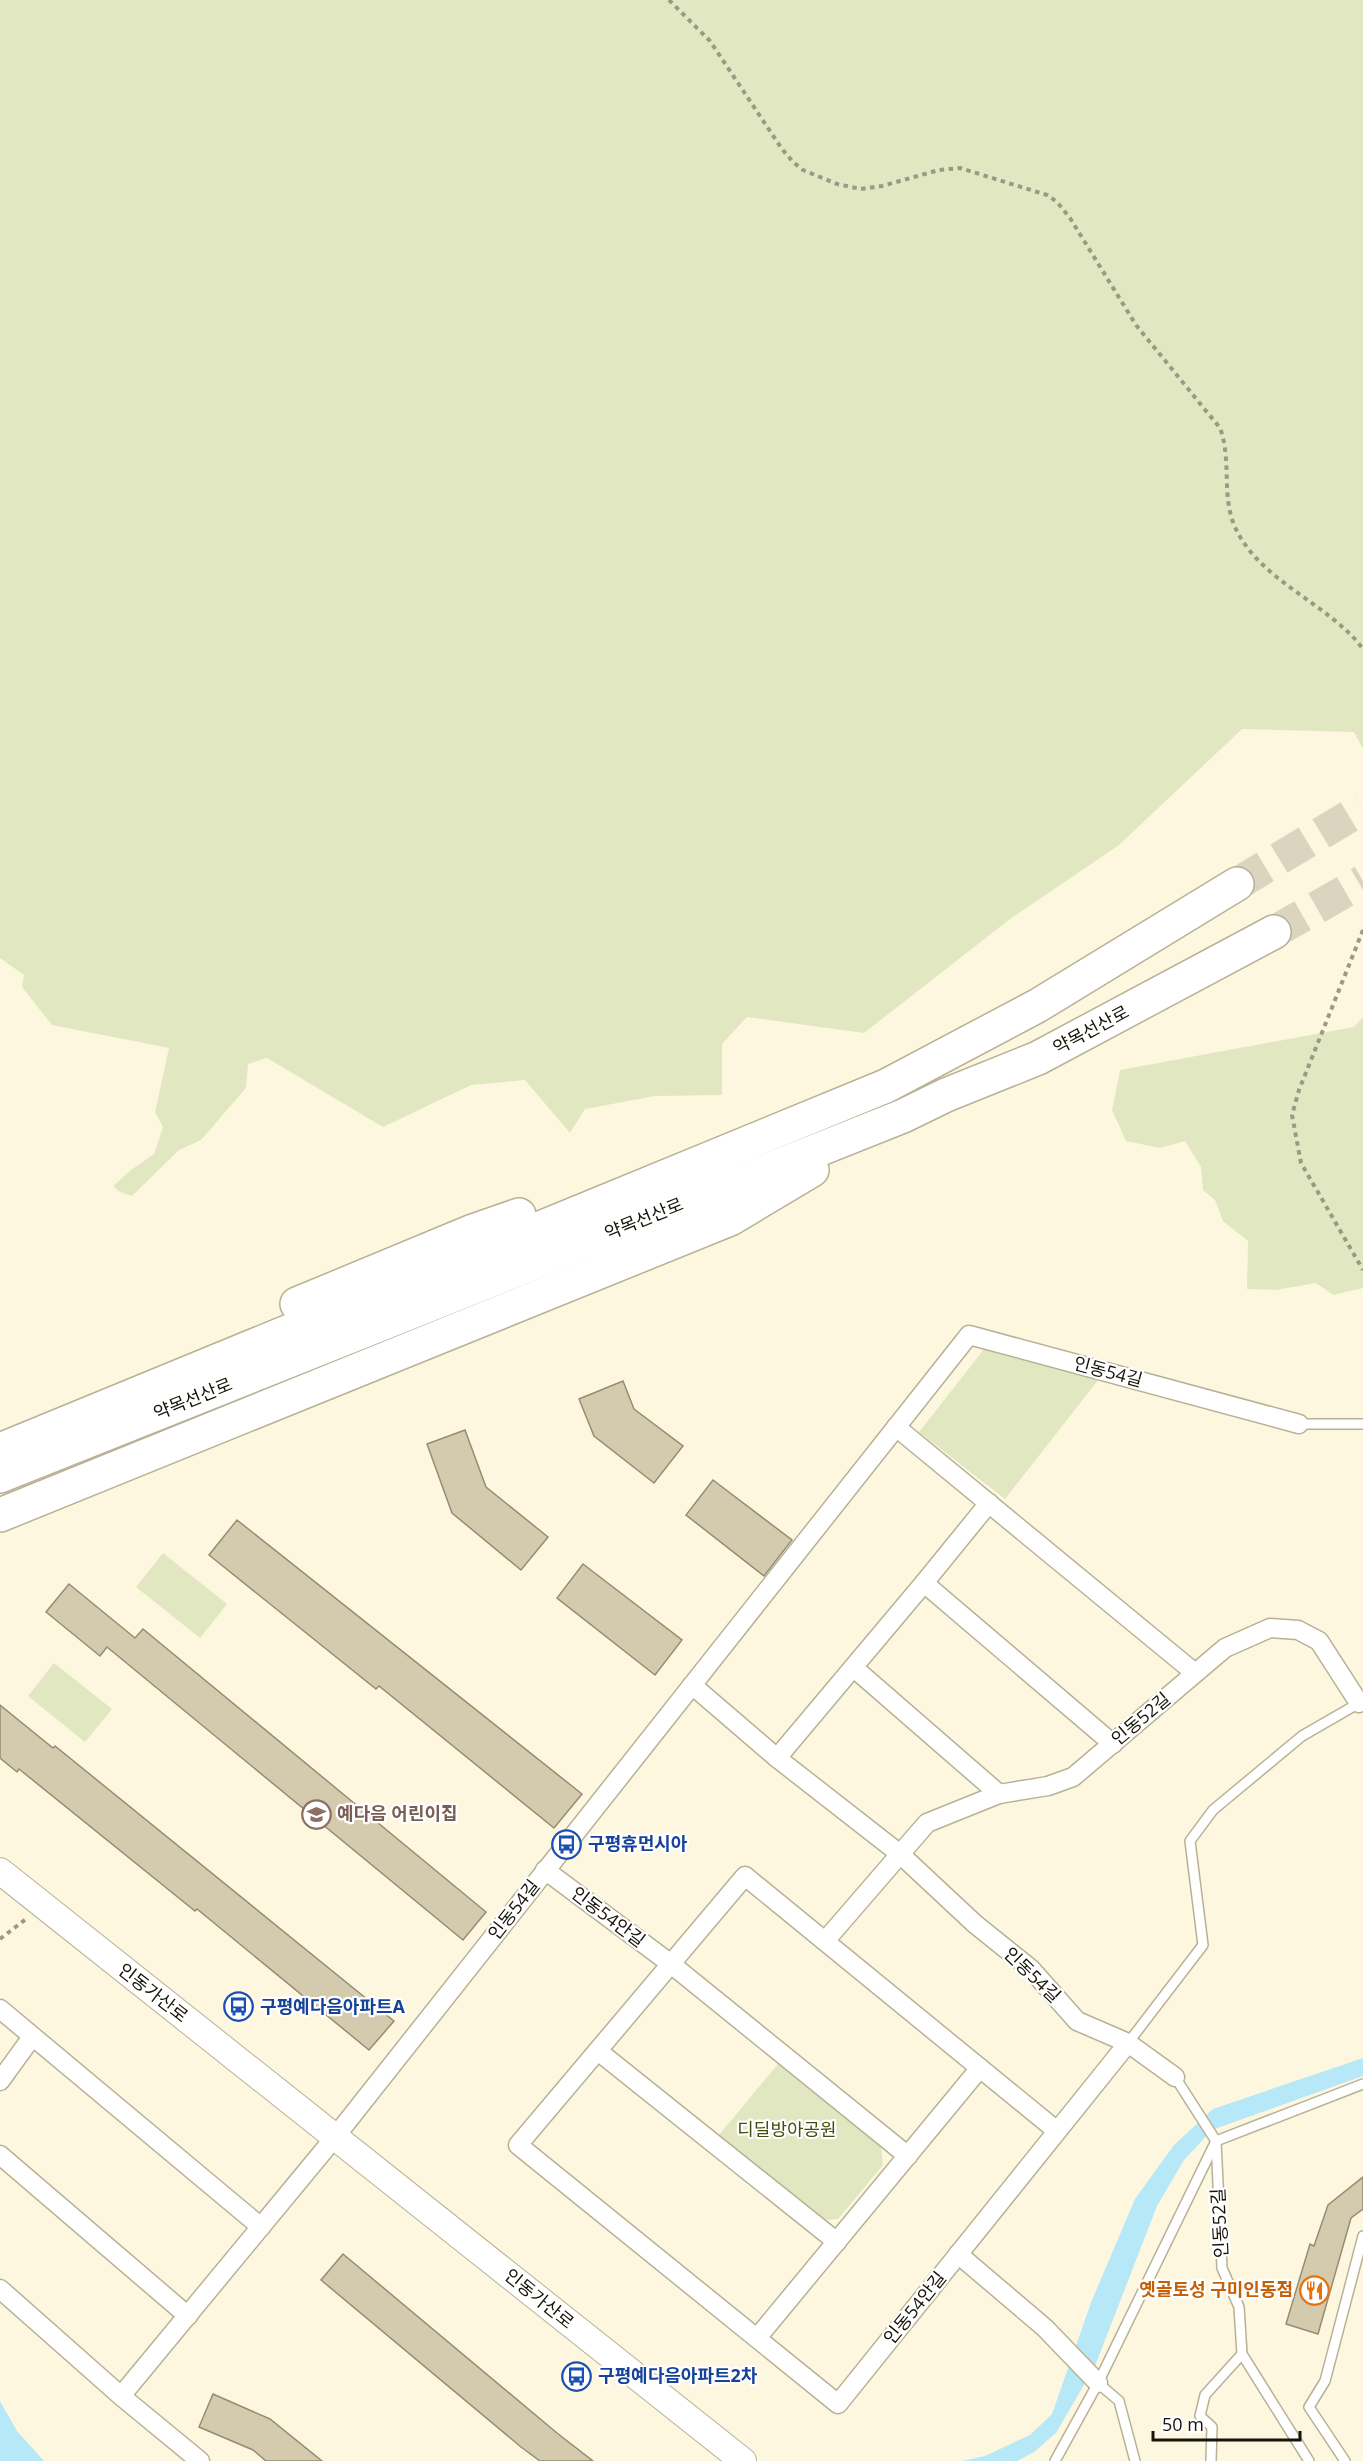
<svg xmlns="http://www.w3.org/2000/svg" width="1363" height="2461" viewBox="0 0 1363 2461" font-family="'Open Sans','Noto Sans KR',sans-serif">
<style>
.green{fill:#e1e7c0}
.water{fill:#b7e8f7}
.building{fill:#d4cbaf;stroke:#958d72;stroke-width:1.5}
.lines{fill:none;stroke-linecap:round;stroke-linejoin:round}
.highway-tunnel{stroke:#dbd5c0;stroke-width:33;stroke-dasharray:33 16;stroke-linecap:butt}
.lane-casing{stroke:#b9b195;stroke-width:12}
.street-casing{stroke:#b9b195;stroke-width:21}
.secondary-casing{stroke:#b9b195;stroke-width:28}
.highway-casing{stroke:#b9b195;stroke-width:36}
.path{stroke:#9d9886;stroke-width:4;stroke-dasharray:4.5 4.5;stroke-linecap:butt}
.lane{stroke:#fff;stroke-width:9}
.street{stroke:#fff;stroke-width:18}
.secondary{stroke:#fff;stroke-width:26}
.highway{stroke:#fff;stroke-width:33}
.labels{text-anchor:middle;stroke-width:4.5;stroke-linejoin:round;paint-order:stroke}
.street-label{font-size:18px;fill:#17140a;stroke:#fff}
.education-label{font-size:18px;font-weight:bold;fill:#785e54;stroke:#fff;text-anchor:start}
.transit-label{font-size:18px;font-weight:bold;fill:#164399;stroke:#fff;text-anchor:start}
.park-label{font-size:18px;fill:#494d0b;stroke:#fff}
.food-label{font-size:18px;font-weight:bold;fill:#c56008;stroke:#fff;text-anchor:end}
</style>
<rect width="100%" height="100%" fill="#fef7e0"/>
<!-- green -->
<g class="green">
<path d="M0,0H1363V749L1354,732L1242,729L1119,845L1010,919L864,1033L747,1017L722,1044V1095L655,1096L585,1109L570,1133L525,1080L471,1085L383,1127L267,1058L248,1064L246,1088L201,1140L179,1150L132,1196L120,1192L113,1186L131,1170L154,1154L163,1127L155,1112L169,1048L52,1025L22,987L24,975L0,958Z"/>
<path d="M1363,1017V1288L1333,1295L1316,1283L1276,1290L1247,1289L1248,1241L1223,1221L1215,1200L1203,1190L1201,1167L1185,1141L1160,1148L1126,1141L1112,1110L1120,1070L1354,1027Z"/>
<path d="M985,1348L1106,1370L1005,1499L919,1432Z"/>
<path d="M163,1553L227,1604L200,1638L136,1587Z"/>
<path d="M54,1663L112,1709L85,1742L28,1696Z"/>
<path d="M778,2064L881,2147L883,2165L838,2219L826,2220L719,2135Z"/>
</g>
<!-- water -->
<g class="water">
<path d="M1363,2058V2076L1212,2130L1184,2160L1157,2206L1095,2366L1056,2433L1034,2452L1017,2461H962L985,2456L1030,2435L1052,2414L1092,2300L1135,2199L1174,2145L1213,2109Z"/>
<path d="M0,2401L17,2431L44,2461H0Z"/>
</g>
<!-- building -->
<g class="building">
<path d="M623,1381L634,1409L683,1446L654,1483L594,1436L579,1399Z"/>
<path d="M465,1430L486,1487L548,1537L521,1570L452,1513L427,1444Z"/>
<path d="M713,1480L792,1540L764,1576L686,1515Z"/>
<path d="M237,1520L582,1794L554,1828L379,1686L376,1689L209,1555Z"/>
<path d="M583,1564L682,1640L655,1675L557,1598Z"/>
<path d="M69,1584L135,1638L143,1629L486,1912L463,1940L107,1647L100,1656L46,1612Z"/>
<path d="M0,1705L53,1748L55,1746L394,2021L369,2050L197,1909L195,1911L19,1769L17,1772L0,1758Z"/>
<path d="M1363,2177V2209L1351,2218L1318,2334L1286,2324L1310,2244L1314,2246L1328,2205Z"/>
<path d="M343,2254L557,2433L593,2461H540L521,2447L321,2280Z"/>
<path d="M213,2394L270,2419L322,2461H266L253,2450L199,2427Z"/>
</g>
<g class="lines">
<!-- highway-tunnel -->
<g class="highway-tunnel">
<path d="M1237,884L1363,808"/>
<path d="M1274,932L1363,881"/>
</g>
<defs>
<g id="lane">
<path d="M1299,1424H1363"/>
<path d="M1128,2043L1203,1945L1190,1841L1213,1810L1302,1736L1361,1702"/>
<path d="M1175,2077L1216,2141L1222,2268L1239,2307L1242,2354L1309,2461"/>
<path d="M1098,2383L1119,2401L1135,2461"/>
<path d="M1055,2461L1098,2383L1216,2141L1363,2084"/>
<path d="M1211,2461L1212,2427L1200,2416L1205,2395L1242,2354"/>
<path d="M1345,2461L1309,2407L1325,2381L1363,2236"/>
</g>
<g id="street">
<path d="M896,1427L1195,1673"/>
<path d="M924,1583L1113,1744"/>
<path d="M854,1668L999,1794"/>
<path d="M692,1685L777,1758L900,1854L975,1924L1031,1969L1077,2021L1128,2043L1175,2077"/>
<path d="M777,1758L924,1583L989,1503"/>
<path d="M545,1870L671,1964L908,2156"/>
<path d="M825,1941L927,1823L999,1794L1048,1786L1073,1777L1225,1648L1270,1628L1298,1630L1319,1641L1359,1703"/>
<path d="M0,2009L261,2227"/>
<path d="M598,2051L837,2242"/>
<path d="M0,2081L32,2037"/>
<path d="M1057,2131L745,1876L518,2145L838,2404L1128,2043"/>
<path d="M0,2155L188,2316"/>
<path d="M958,2254L1045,2328L1098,2383"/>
<path d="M0,2289L121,2396L200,2461"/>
<path d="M757,2338L980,2068"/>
<path d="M121,2396L335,2137L969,1335L1299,1424"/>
</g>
<path id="secondary" d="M0,1871L743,2461"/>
<g id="highway">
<path d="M297,1304L473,1231L519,1215"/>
<path d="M0,1450L886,1086L1037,1006L1237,884"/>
<path d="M0,1476L903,1116L946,1095L1038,1058L1274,932"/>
<path d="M0,1515L730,1219L812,1170"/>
</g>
</defs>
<!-- lane casing -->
<use href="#lane" class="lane-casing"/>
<!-- street casing -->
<use href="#street" class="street-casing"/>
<!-- secondary casing -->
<use href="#secondary" class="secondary-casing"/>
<!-- highway casing -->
<use href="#highway" class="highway-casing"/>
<!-- path -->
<g class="path">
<path d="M669,0L710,41L782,149L793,162L803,170L837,184L861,189L882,186L939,170L960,168L1047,195L1057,202L1070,218L1136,325L1220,428C1232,460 1221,496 1235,527C1259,581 1330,604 1363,649"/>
<path d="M1363,930L1299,1090L1292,1115L1301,1163L1363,1270"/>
<path d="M0,1939L26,1919"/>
</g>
<!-- lane -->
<use href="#lane" class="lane"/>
<!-- street -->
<use href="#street" class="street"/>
<!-- secondary -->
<use href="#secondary" class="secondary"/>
<!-- highway -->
<use href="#highway" class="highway"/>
</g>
<!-- icons -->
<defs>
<symbol id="school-ring" viewBox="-11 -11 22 22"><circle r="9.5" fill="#fff" stroke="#8d6e63" stroke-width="1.5"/><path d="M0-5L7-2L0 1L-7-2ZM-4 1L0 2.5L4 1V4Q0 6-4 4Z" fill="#8d6e63"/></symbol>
<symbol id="bus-ring" viewBox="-11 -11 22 22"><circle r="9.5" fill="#fff" stroke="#1a4fb4" stroke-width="1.5"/><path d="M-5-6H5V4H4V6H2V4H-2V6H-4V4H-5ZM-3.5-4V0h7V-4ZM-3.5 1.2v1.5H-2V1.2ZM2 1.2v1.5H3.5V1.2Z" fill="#1a4fb4"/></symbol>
<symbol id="restaurant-ring" viewBox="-11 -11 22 22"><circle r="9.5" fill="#fff" stroke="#e8710a" stroke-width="1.5"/><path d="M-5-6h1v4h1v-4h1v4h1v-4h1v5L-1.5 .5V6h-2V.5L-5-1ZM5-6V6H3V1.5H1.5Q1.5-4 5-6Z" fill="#e8710a"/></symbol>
</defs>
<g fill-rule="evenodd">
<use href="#school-ring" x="300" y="1798" width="33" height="33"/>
<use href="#bus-ring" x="550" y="1828" width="33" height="33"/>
<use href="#bus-ring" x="222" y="1990" width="33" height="33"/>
<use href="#restaurant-ring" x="1298" y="2274" width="33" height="33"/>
<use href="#bus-ring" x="560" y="2360" width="33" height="33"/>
</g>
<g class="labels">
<!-- street labels -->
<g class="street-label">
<text transform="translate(1091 1030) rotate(-28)" y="6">약목선산로</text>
<text transform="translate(644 1219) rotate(-22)" y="6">약목선산로</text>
<text transform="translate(1108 1372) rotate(15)" y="6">인동54길</text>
<text transform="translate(193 1399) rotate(-22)" y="6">약목선산로</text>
<text transform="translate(1141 1719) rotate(-40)" y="6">인동52길</text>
<text transform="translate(514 1910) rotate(-52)" y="6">인동54길</text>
<text transform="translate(608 1917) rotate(37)" y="6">인동54안길</text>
<text transform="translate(1032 1975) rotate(44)" y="6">인동54길</text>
<text transform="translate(153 1993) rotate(38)" y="6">인동가산로</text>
<text transform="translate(1220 2223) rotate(-93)" y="6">인동52길</text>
<text transform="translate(539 2299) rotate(39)" y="6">인동가산로</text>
<text transform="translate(915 2308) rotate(-51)" y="6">인동54안길</text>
</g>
<!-- education labels -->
<g class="education-label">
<text x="337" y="1820">예다음 어린이집</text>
</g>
<!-- transit labels -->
<g class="transit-label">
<text x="588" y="1850">구평휴먼시아</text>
<text x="260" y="2013">구평예다음아파트A</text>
<text x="598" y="2382">구평예다음아파트2차</text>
</g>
<!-- park labels -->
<g class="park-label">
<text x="787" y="2136">디딜방아공원</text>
</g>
<!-- food labels -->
<g class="food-label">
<text x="1293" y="2296">옛골토성 구미인동점</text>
</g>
</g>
<!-- scale -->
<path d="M1153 2431v9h147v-9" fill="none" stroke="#17140a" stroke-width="3"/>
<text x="1162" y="2431" font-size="18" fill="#17140a" stroke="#ffffff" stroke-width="4.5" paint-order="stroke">50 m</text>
</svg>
